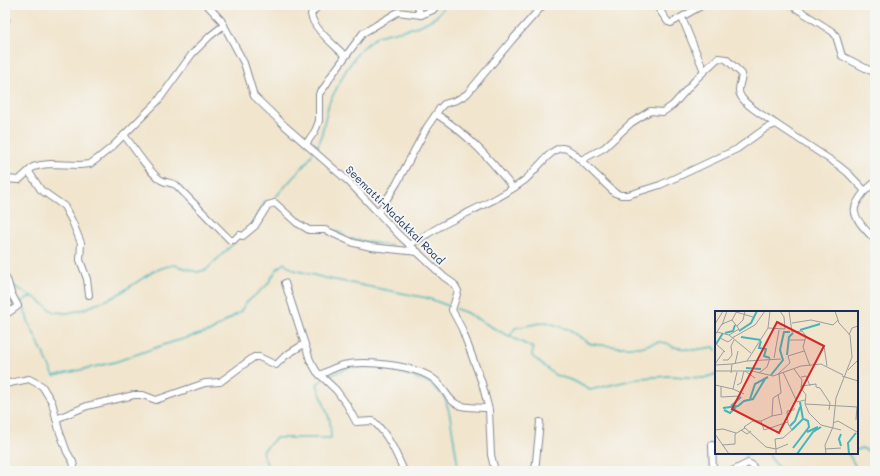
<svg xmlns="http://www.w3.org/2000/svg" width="880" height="476" viewBox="0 0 880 476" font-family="Mali,sans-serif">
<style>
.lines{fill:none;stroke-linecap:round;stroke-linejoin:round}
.stream{stroke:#45b5bc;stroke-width:1.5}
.minor-casing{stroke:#868a96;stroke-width:8}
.minor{stroke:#fff;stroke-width:6}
.labels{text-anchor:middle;stroke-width:4;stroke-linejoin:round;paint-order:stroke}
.street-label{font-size:11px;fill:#1b2f5e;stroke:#f6f6f2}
.inset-river{fill:none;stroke:#45b5bc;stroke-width:2}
.inset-road{fill:none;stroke:#9b9ca1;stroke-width:1}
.view{fill:#d62828;fill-opacity:0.15;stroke:#d62828;stroke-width:2}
.inset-edge{fill:none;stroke:#1b2f5e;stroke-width:2}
</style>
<rect width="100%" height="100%" fill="#f6f6f2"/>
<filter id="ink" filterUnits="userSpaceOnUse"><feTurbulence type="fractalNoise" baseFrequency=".025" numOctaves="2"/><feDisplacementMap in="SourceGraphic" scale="8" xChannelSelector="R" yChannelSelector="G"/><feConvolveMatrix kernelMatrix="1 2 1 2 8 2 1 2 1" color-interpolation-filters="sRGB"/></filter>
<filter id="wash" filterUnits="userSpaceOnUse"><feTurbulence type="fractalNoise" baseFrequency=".012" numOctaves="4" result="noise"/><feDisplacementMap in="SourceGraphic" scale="16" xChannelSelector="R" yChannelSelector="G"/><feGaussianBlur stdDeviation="0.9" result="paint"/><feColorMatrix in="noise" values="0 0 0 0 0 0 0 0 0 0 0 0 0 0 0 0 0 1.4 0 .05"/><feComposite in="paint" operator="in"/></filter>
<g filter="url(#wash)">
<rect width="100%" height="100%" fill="#f1e5cd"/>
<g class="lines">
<!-- stream -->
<g class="stream">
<path d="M316,148L320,141L329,103L345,72L360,50L377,36L412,28L423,24L436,17L445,5"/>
<path d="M272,201L307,162L312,154"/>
<path d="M253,224L265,201H270"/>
<path d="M329,229L340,233L345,236"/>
<path d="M352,239L392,246"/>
<path d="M12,285L33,297"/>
<path d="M22,301L28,321L54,376L115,362L166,344L211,331L240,312L246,303L267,285L277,269L284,263L294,270L325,278L427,298L449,306"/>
<path d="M18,303L30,297H34L54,312L68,313L84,309L114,297L154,271L168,266L175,265L197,272L206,270L234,243"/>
<path d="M456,309L465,312L497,330L533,348L532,356L555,375L574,381L590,390L640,378L670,376L704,378L716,374"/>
<path d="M510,336L515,328L546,322L567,329L591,344L620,347H640L659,342L667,343L673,347L694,350L714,347L716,350"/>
<path d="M327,377L350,367L386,368L430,383L445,397L450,416L458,466L460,471"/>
<path d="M857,450L862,448L875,455"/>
<path d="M767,453L781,471"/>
<path d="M848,453L858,471"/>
<path d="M744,456L753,453"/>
<path d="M270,471L262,452L276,438H331L330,421L317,384L322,380"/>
</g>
</g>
</g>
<g filter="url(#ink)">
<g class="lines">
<defs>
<g id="minor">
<path d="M207,5L221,20L244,63L254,96L285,126L349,182L399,235L444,277L454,284L458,291L452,310L462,329L482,383L489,410L491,455L495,471"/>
<path d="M319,5L311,14C313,29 335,45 345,56"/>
<path d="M417,5L421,15"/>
<path d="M656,5L668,22L671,23L703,5"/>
<path d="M791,5L833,32L836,36L842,56L875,73"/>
<path d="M5,17L6,20"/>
<path d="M682,18L704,71"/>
<path d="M436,114C468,134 490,159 513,188"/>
<path d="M124,135C133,146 150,174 161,180C166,183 170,182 176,185L230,240H234L239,235L243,236L255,226L268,205L275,203L297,223L309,230H325L354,243L371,247L418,252"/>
<path d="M306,144L315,131L319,121V94L326,85L331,76L363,33L398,12L421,15L433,10L437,5"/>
<path d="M581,160L604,148L631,123L650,111L663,112L673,105L697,78L718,58L726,59L742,74C742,79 739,85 739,90C738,102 766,117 776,124"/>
<path d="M29,172L41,190L64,206L72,221L81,243L80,260L87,279L89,295"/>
<path d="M5,179L19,180L33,167L41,165L50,164L80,165L90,164L97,159L113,146L158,101L192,54L210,36L224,25"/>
<path d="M865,191L875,182"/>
<path d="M378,213L397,183L427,127L440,108L444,104L457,100L467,94L512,40L543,5"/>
<path d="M409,245C420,239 430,232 441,226C469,211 499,200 525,180C534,173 550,149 561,148C565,148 569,150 572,152L615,193L621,195H628L660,185L737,149L766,128L776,124L838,165L848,173L865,191C861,196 856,202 855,208C852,218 869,233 875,240"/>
<path d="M5,276L8,282L11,293L18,306L5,315"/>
<path d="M285,283L310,360L317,372L336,390L347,405L356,422L373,421C388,434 396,453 404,471"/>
<path d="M320,375C328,371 335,367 343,365C365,360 417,365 435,380C443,386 447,398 455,403C463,409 479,407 488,408"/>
<path d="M5,384L29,379L42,386L52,402L59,430L67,452L73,462L75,471"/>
<path d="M56,419L87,406L134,395H143L156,400L205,383L220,382L254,357H259L276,365L285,356L304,344"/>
<path d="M712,445L713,471"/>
<path d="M535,471L540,422"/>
<path d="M732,471L748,463L752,465L755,471"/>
</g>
</defs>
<!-- minor casing -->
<use href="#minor" class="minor-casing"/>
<!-- minor -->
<use href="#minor" class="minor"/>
</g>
</g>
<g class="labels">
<!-- street labels -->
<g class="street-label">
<text transform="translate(395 215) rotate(45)" y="4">Seematti-Nadakkal Road</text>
</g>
</g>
<!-- overview -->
<g transform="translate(715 311)">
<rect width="143" height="143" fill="#f1e5cd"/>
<path class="inset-river" d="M85,19L105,13M24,20L36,12L42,0M10,22L18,20L20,14M26,26L46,29M46,30L44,37L51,38L49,45L55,47M1,33L8,22M72,44L74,26L78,22M31,57L46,58M56,64L68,49L65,39L69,21H75M35,88L40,73L53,66M16,95L26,86M8,97L23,95L29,90L38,88L50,68M9,99L15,102L21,96M75,115L80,110L85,96M77,119L88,108L85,91M92,121L103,116M126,135L124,128L126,123M78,137L94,116L93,110L89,108M82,143L98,121L106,116M134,143L133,132L141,122"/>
<path class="inset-road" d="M74,0L77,21L87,20L91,25L88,36L95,55M21,1L38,6M77,12L96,9L118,14L123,9M0,13L8,0M7,14L12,0M22,15L28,9L30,0M53,17L55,0M2,21L14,24L36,42M0,24L7,13L17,9L22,0M14,24L24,18L17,9M134,24L137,17L143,15M5,27L13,31L17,28M17,27L40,14L50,0M75,29H90M0,32L10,41M106,34L109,35L112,55M59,47L64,19M8,49H13L17,44L16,35L19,29M32,50L66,48M0,53L9,40M20,53L23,40M0,54L17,53M79,58L87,69L86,77L91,84L90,93L94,102L106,114L126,119M133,59L143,49M0,60H37L58,65L86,55L106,53L128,64M30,60L40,67M68,61L82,91L90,89M16,62L17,53L32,50L53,17L70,18L69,6L65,0M44,62L52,56L55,47M63,63L75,52L73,45L89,40M127,65L143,70M86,66L91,65L95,75M0,74L18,78L22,61M22,74L26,72L29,60M6,75V86L25,85V81M86,75L101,73V76L105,77L115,92L114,99M18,78L29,83M90,93L143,96M57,105L67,103L63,84M141,109L142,96M46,110L49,119L73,111M118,112L123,110L142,121M0,119L8,118L21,122M26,119L32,123L36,120M0,123L14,143M7,134L20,133V123L30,117M61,138L60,128L68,127L77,119L73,113L72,100L79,99V97M61,138L73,133M110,138L126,137M61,143V138L51,136L29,116L38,110H46L57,105L58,87L66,82L64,63M111,143L110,134L118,116L121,87L137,46L135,24L124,12L120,0"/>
<path class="view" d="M62,11L109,35L64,122L17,98Z"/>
<rect width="143" height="143" class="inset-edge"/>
</g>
<!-- margin -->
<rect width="880" height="476" fill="none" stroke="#f6f6f2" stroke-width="20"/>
</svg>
